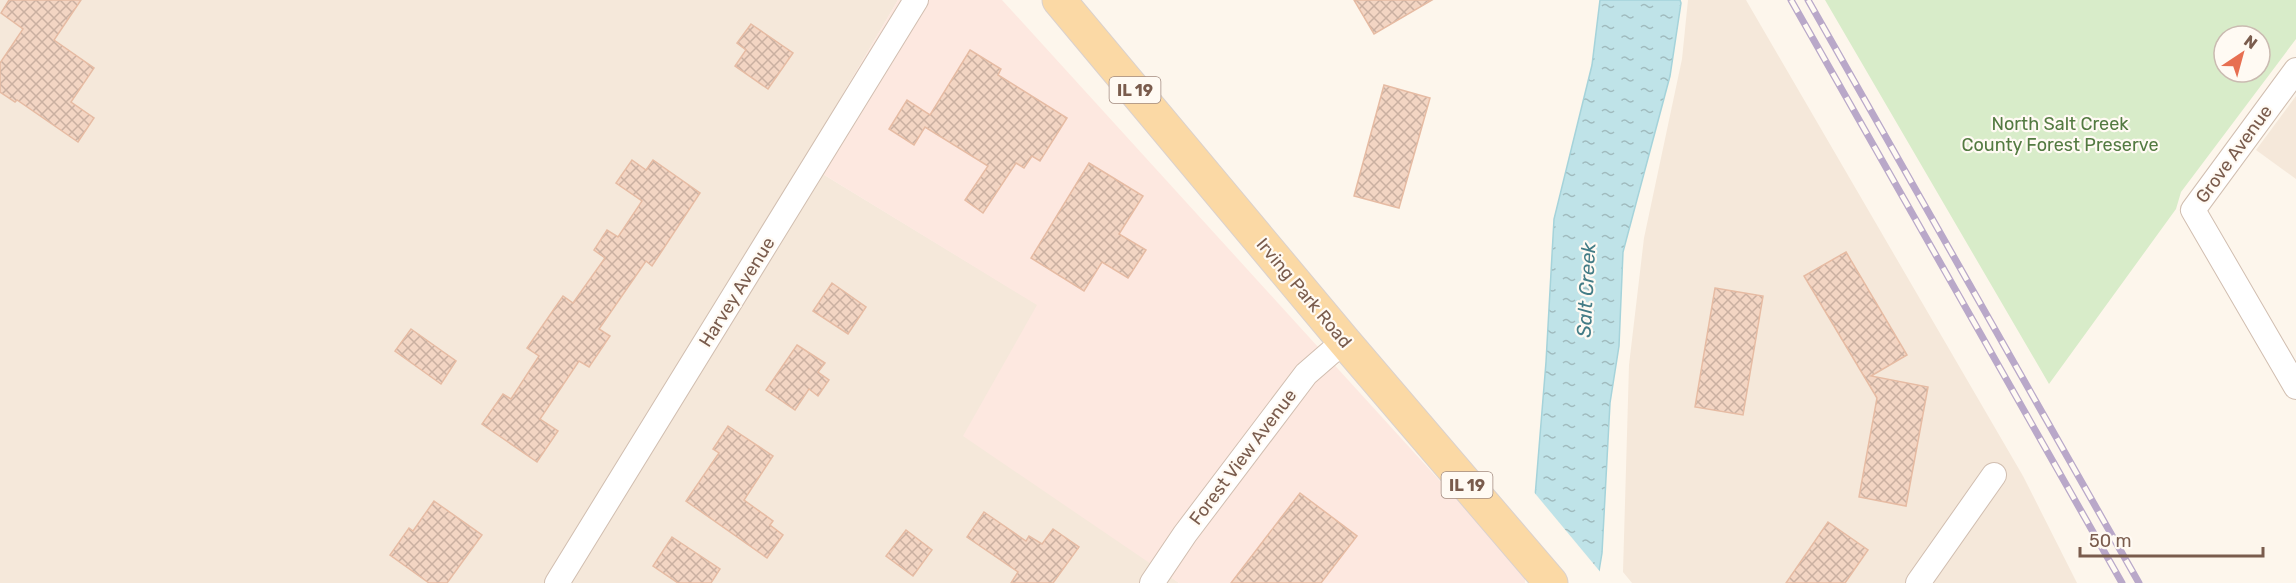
<svg xmlns="http://www.w3.org/2000/svg" width="2296" height="583" viewBox="0 0 2296 583" font-family="Rubik,sans-serif">
<style>
.residential{fill:#f5e8da}
.commercial{fill:#fde8e0}
.park{fill:#d8ecc9;fill-rule:evenodd}
.water{fill:url(#water-ripples);stroke:#a5d3da;stroke-width:1.5}
.pier{fill:#fdf6ec}
.building{fill:url(#building-cross-hatch);stroke:#e6bba3;stroke-width:1.5}
.lines{fill:none;stroke-linecap:round;stroke-linejoin:round}
.street-casing{stroke:#d1beb0;stroke-width:26}
.primary-casing{stroke:#dad1cd;stroke-width:35}
.street{stroke:#fff;stroke-width:24}
.primary{stroke:#fbd9a5;stroke-width:33}
.rail-casing{stroke:#b9a8c9;stroke-width:7}
.rail{stroke:#fffaf3;stroke-width:4.5;stroke-dasharray:14;stroke-linecap:butt}
.labels{text-anchor:middle;stroke-width:4.5;stroke-linejoin:round;paint-order:stroke}
.shield{fill:#fffaf3;stroke:#a28b7f;stroke-width:1.5}
.shield-label{font-size:16px;font-weight:bold;fill:#7a5c4d}
.park-label{font-size:18px;fill:#537a41;stroke:#fffaf3}
.street-label{font-size:18px;fill:#7a5c4d;stroke:#fffaf3}
.water-label{font-size:20px;font-style:italic;fill:#437c86;stroke:#fffaf3}
</style>
<defs>
<pattern id="water-ripples" width="26" height="14" patternUnits="userSpaceOnUse" patternTransform="scale(1.5)"><rect width="26" height="14" fill="#bfe3e8"/><path d="M2 4q2-2 4 0t4 0M15 11q2-2 4 0t4 0" fill="none" stroke="#a0bbbe"/></pattern>
<pattern id="building-cross-hatch" width="8" height="8" patternUnits="userSpaceOnUse" patternTransform="scale(1.5)"><rect width="8" height="8" fill="#f3d5c3"/><path d="M0 0l8 8M0 8l8-8" fill="none" stroke="#cab0a1"/></pattern>
</defs>
<rect width="100%" height="100%" fill="#fdf6ec"/>
<!-- residential -->
<g class="residential">
<path d="M0,0H898L803,162L1038,305L1148,560L1179,583H0Z"/>
<path d="M1688,0H1746L2023,476L2077,583H1632L1623,572L1629,365L1644,238L1682,59Z"/>
<path d="M2296,96V179L2256,150Z"/>
</g>
<!-- commercial -->
<path class="commercial" d="M898,0H1002L1533,583H1179L963,436L1037,305L803,162Z"/>
<!-- park -->
<path class="park" d="M1825,0H2296V39L2181,192L2176,209L2049,384ZM2224,36H2260V72H2224Z"/>
<!-- water -->
<path class="water" d="M1600,0H1680L1681,3L1670,76L1623,252L1619,346L1610,403L1602,553L1597,583H1528L1546,362L1554,219L1592,65Z"/>
<!-- pier -->
<path class="pier" d="M1533,491L1602,574L1600,583H1525Z"/>
<!-- building -->
<g class="building">
<path d="M9,0H81L54,40L94,68L71,102L94,118L78,142L17,100L15,102L0,92V63L23,29L1,13Z"/>
<path d="M1354,0H1432L1374,34Z"/>
<path d="M751,24L793,53L768,89L735,66L746,50L737,43Z"/>
<path d="M970,50L1001,69L998,75L1067,118L1040,161L1032,156L1024,168L1016,163L983,213L965,200L988,166L925,127L914,145L889,129L907,100L930,115Z"/>
<path d="M1384,85L1430,98L1399,208L1354,196Z"/>
<path d="M632,160L646,170L653,160L700,193L652,266L646,261L599,329L610,336L589,367L579,361L540,419L558,431L537,462L482,424L503,394L511,399L539,356L527,348L563,296L573,303L605,258L594,250L607,230L618,237L642,201L616,183Z"/>
<path d="M1089,163L1143,196L1119,234L1146,250L1128,278L1102,262L1084,291L1031,258Z"/>
<path d="M1846,252L1907,355L1871,376L1928,387L1906,506L1859,497L1877,398L1804,276Z"/>
<path d="M832,283L866,307L848,334L813,311Z"/>
<path d="M1715,288L1763,296L1743,415L1695,407Z"/>
<path d="M411,329L456,361L441,384L395,351Z"/>
<path d="M797,345L825,363L818,372L829,380L818,396L809,389L795,410L766,390Z"/>
<path d="M728,426L773,456L744,500L773,521L770,525L783,535L767,558L686,501L719,453L713,449Z"/>
<path d="M1300,493L1357,536L1321,583H1231Z"/>
<path d="M434,501L482,535L447,583H429L390,555L409,528L413,531Z"/>
<path d="M984,512L1026,541L1029,536L1042,544L1053,529L1079,547L1053,583H1011L1018,572L967,537Z"/>
<path d="M1828,522L1868,550L1845,583H1786Z"/>
<path d="M906,530L932,550L913,576L886,556Z"/>
<path d="M672,537L720,569L711,583H678L653,566Z"/>
</g>
<g class="lines">
<defs>
<g id="street">
<path d="M2296,70L2193,210L2296,387"/>
<path d="M557,583L916,0"/>
<path d="M1152,583L1185,534L1306,374L1344,341"/>
<path d="M1918,583L1994,475"/>
</g>
<path id="primary" d="M1059,0L1344,341L1551,583"/>
</defs>
<!-- street casing -->
<use href="#street" class="street-casing"/>
<!-- primary casing -->
<use href="#primary" class="primary-casing"/>
<!-- street -->
<use href="#street" class="street"/>
<!-- primary -->
<use href="#primary" class="primary"/>
<defs>
<g id="rail">
<path d="M1791,0L2122,583"/>
<path d="M1808,0L2139,583"/>
</g>
</defs>
<!-- rail casing -->
<use href="#rail" class="rail-casing"/>
<!-- rail -->
<use href="#rail" class="rail"/>
</g>
<g class="labels">
<!-- shield labels -->
<g class="shield">
<rect x="1109.5" y="77" width="51" height="26" rx="4.5"/>
<rect x="1441.5" y="472" width="51" height="26" rx="4.5"/>
</g>
<g class="shield-label">
<text x="1135" y="96">IL 19</text>
<text x="1467" y="491">IL 19</text>
</g>
<!-- park labels -->
<g class="park-label">
<text x="2060" y="130">North Salt Creek<tspan x="2060" dy="21">County Forest Preserve</tspan></text>
</g>
<!-- street labels -->
<g class="street-label">
<text transform="translate(2234 154) rotate(-54)" y="6">Grove Avenue</text>
<text transform="translate(737 292) rotate(-58)" y="6">Harvey Avenue</text>
<text transform="translate(1304 293) rotate(50)" y="6">Irving Park Road</text>
<text transform="translate(1243 457) rotate(-53)" y="6">Forest View Avenue</text>
</g>
<!-- water labels -->
<g class="water-label">
<text transform="translate(1586 290) rotate(-87)" y="7">Salt Creek</text>
</g>
</g>
<!-- north arrow -->
<g transform="translate(2242 54) rotate(36)"><circle r="28" fill="#fffaf3" stroke="#cabbb1" stroke-width="1.5"/>
<path d="M0-4.5L10 22L0 15L-10 22Z" fill="#e76f51"/>
<text y="-9" font-size="16" font-weight="bold" text-anchor="middle" fill="#7a5c4d">N</text>
</g>
<!-- scale -->
<path d="M2080 547v9h183v-9" fill="none" stroke="#7a5c4d" stroke-width="3"/>
<text x="2089" y="547" font-size="18" fill="#7a5c4d" stroke="#fffaf3" stroke-width="4.5" paint-order="stroke">50 m</text>
</svg>
